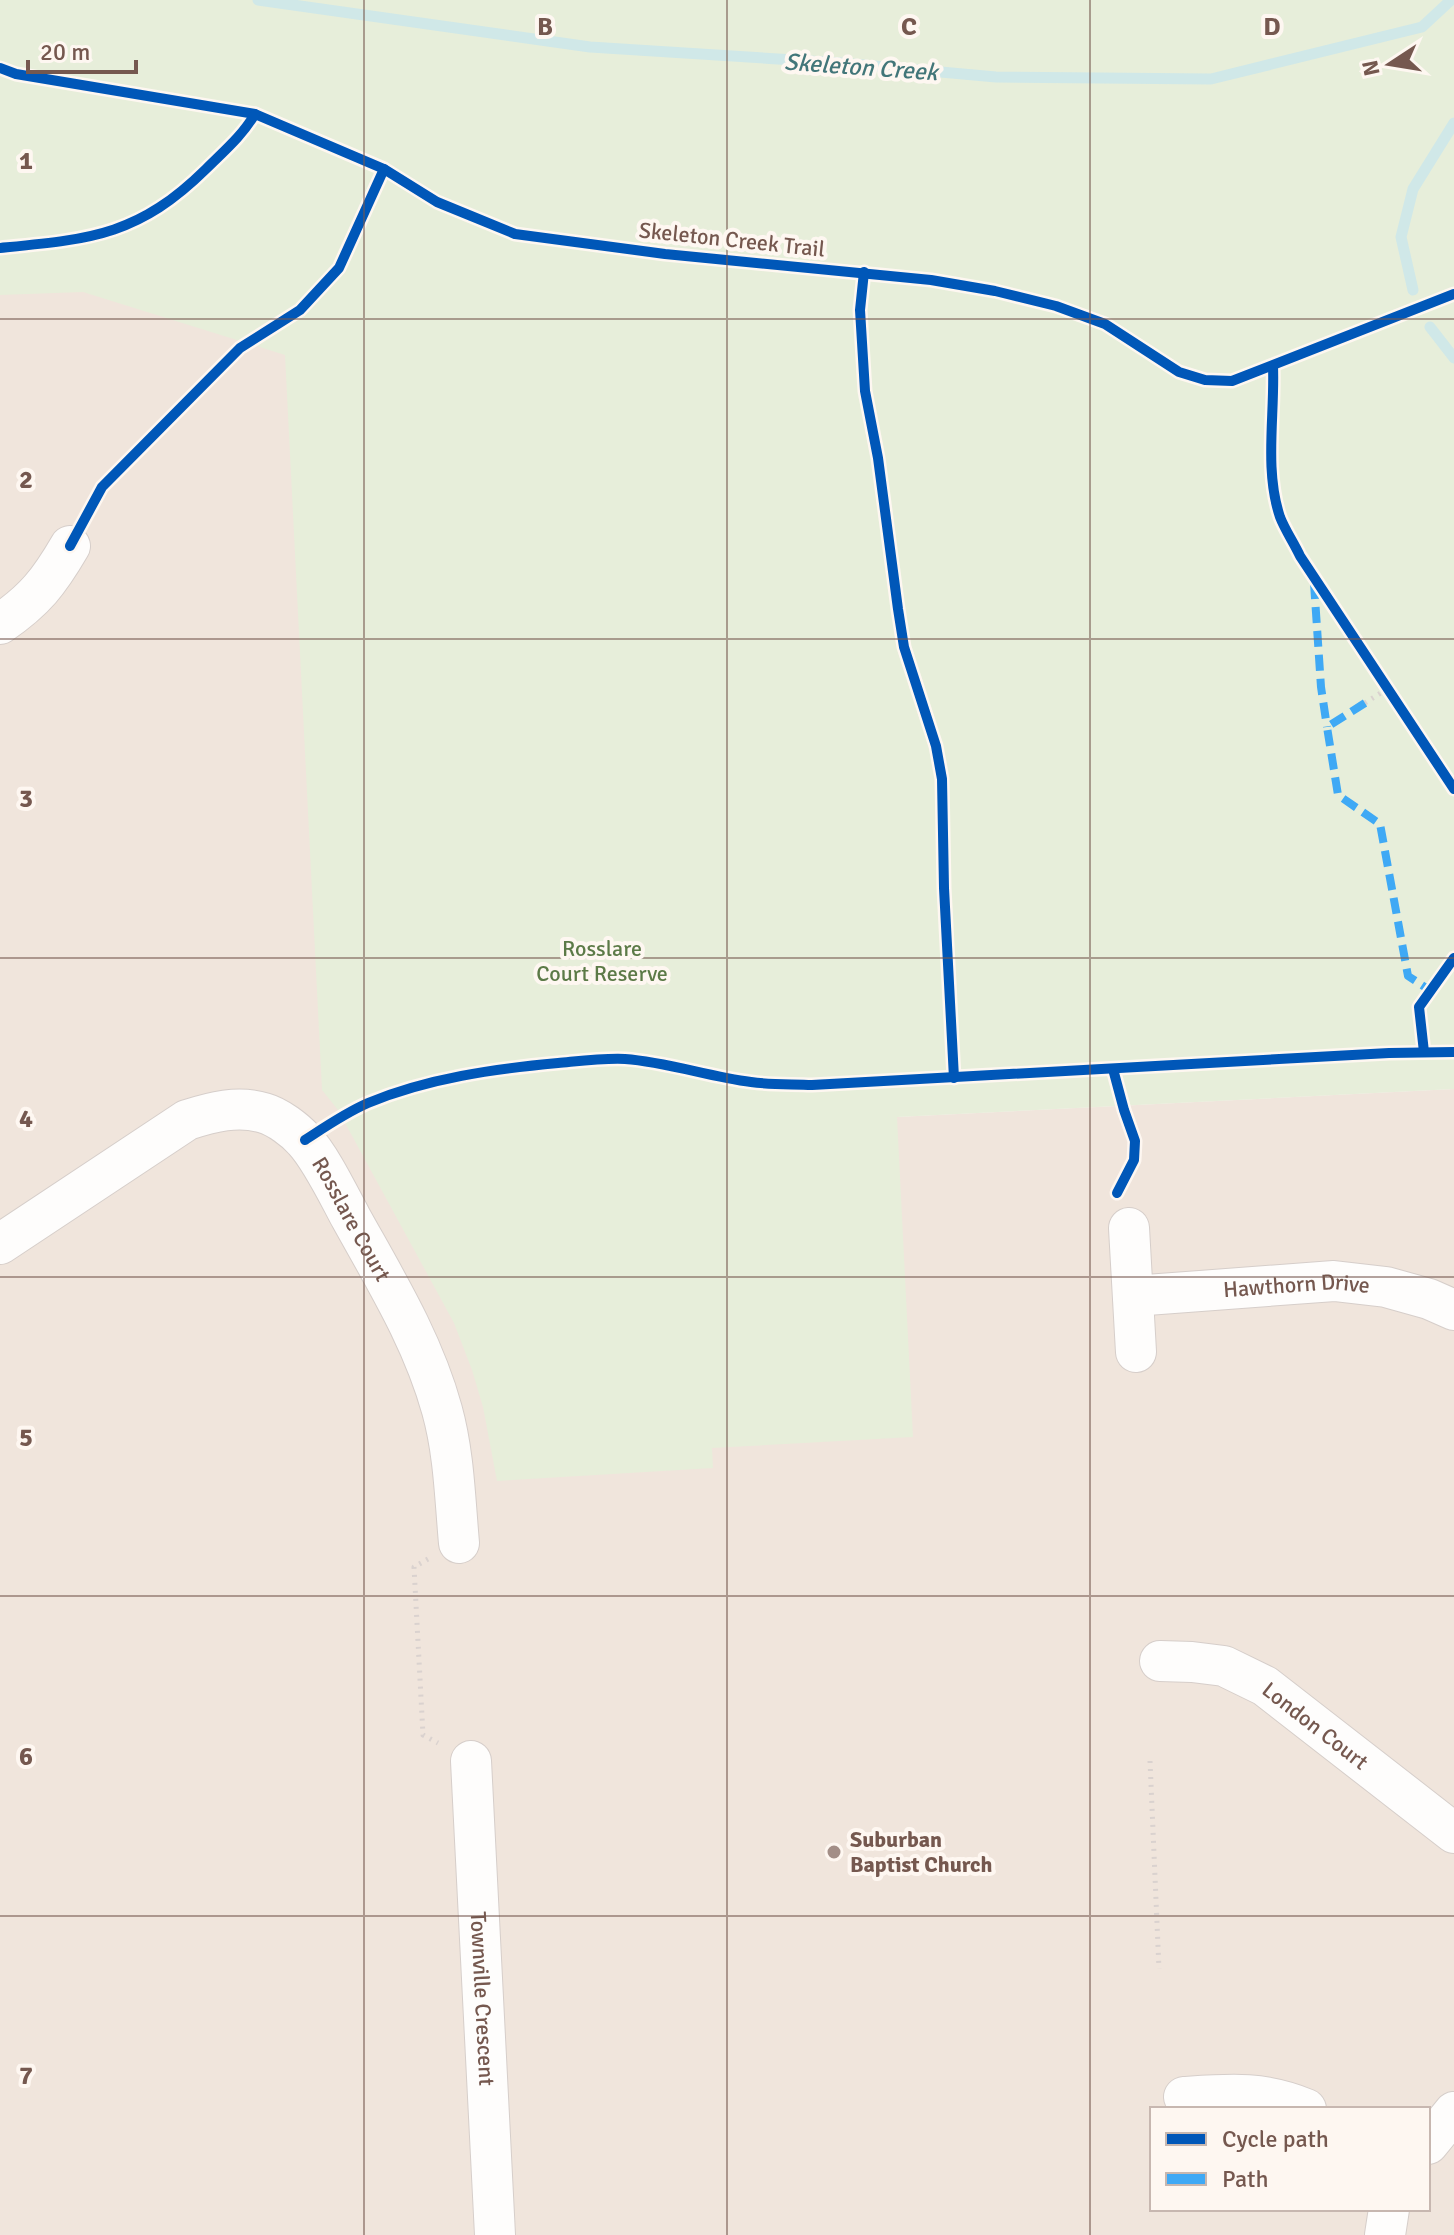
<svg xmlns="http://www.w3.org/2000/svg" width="1454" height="2235" viewBox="0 0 1454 2235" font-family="Signika,sans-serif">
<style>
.residential{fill:#f0e5dc;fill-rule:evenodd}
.green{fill:#e7eeda}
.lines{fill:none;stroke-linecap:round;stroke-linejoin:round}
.stream{stroke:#d0e8e8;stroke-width:11}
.minor-casing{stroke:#d6ceca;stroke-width:42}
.path{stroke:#dad2cf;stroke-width:5;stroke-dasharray:2 6;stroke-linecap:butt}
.minor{stroke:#fefdfc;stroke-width:40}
.quiet{stroke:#3fa9f5;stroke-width:8;stroke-dasharray:16 8;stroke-linecap:butt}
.cycleway-casing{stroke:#fef7f1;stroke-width:15}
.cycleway{stroke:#0057b8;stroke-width:10}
.grid{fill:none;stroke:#75584f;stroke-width:2;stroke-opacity:0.55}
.poi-dot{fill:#a38e87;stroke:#fef7f1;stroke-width:3}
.labels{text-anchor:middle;stroke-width:8;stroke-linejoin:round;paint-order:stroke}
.street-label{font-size:22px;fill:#75584f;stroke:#fef7f1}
.park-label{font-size:22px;fill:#5c7a47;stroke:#fef7f1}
.poi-label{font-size:22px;font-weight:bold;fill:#75584f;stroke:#fef7f1;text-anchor:start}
.water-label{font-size:24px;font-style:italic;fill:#427679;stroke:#fef7f1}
.grid-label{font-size:26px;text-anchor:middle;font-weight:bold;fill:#75584f;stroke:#fef7f1;stroke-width:8;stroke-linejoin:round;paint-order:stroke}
</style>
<rect width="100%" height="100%" fill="#f8f3ee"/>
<!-- residential -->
<path class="residential" d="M0,0L897,1117L1454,1089V2235H0ZM1152,2109H1428V2209H1152Z"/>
<!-- green -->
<path class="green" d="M0,0H1454V1089L897,1117L913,1437L712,1448L713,1468L497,1481L483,1407L472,1370L454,1323L338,1110L322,1090L285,355L83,292L0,295Z"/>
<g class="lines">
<!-- stream -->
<g class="stream">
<path d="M258,0L590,47L841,63L996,77L1211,79L1422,27L1451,0"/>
<path d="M1413,290L1401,237L1413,189L1454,123"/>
<path d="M1430,327L1454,358"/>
</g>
<defs>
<g id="minor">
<path d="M0,624C35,600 49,582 70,546"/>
<path d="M1129,1228L1136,1352"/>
<path id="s1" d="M0,1244L187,1120C212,1112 238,1105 264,1113C278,1117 295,1130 304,1140C321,1158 339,1196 351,1218C386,1281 423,1341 442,1410C454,1453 455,1499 459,1543"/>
<path id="s2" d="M1133,1296L1334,1281L1386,1287L1429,1299L1454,1310"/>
<path id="s3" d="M1160,1661L1192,1662L1224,1666L1265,1686L1454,1833"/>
<path id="s4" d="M471,1761L495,2235"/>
<path d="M1184,2097C1230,2094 1263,2091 1306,2109"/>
<path d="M1428,2144L1454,2112"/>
<path d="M1385,2235L1389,2209"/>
</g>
</defs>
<!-- minor casing -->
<use href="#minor" class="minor-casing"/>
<!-- path -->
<g class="path">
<path d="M1365,703L1387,689"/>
<path d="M428,1559L414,1567L423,1735L438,1743"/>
<path d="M1150,1761L1159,1969"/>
</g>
<!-- minor -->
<use href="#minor" class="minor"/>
<!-- quiet -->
<g class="quiet">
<path d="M1314,583L1321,687L1327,727"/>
<path d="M1365,703L1327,727L1338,795L1380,824L1408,976L1431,991"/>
</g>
<defs>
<g id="cycleway">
<path d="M0,68L16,74L255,114L384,169L437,202L515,234L665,254L931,280L995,291L1056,306L1105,324L1179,372L1205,380L1232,381L1454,294"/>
<path d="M0,248C91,239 138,236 206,169C224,151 242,136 255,114"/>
<path d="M864,272L860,310L865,391L878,458L898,609L904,647L936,746L942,779L944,888L954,1078"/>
<path d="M1273,366C1275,415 1264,469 1280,517C1285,530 1294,543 1300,556L1454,789"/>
<path d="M70,546L102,487L240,348L300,310L339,268L384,169"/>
<path d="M1424,1052L1419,1007L1454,958"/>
<path d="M1113,1069L1124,1110L1135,1141L1134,1160L1117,1193"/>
<path d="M305,1140C325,1127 345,1113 368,1103C428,1078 494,1069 558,1063C580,1061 603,1058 625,1059C668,1062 709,1077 751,1082C771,1085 792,1084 812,1085L1389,1053L1454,1052"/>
</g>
</defs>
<!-- cycleway casing -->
<use href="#cycleway" class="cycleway-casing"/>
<!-- cycleway -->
<use href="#cycleway" class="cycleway"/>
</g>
<!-- grid -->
<path class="grid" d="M364,0V2235M727,0V2235M1090,0V2235M0,319H1454M0,639H1454M0,958H1454M0,1277H1454M0,1596H1454M0,1916H1454"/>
<!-- markers -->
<circle class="poi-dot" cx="834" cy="1852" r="8"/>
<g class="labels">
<!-- street labels -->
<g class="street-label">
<text transform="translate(732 239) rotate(6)" y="8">Skeleton Creek Trail</text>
<text dy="8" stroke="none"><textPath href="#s1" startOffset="444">Rosslare Court</textPath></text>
<text dy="8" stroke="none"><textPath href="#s2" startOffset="164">Hawthorn Drive</textPath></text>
<text dy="8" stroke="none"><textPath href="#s3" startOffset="174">London Court</textPath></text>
<text dy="8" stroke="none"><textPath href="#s4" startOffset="238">Townville Crescent</textPath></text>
</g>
<!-- park labels -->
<g class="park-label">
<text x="602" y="956">Rosslare<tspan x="602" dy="25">Court Reserve</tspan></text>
</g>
<!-- poi labels -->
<g class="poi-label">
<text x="850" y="1847">Suburban<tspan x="850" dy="25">Baptist Church</tspan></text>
</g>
<!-- water labels -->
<g class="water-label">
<text transform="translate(861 67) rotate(4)" y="8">Skeleton Creek</text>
</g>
</g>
<g class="grid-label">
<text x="545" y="35">B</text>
<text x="909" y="35">C</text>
<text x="1272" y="35">D</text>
<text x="26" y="169">1</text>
<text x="26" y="488">2</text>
<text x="26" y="807">3</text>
<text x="26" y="1127">4</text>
<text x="26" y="1446">5</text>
<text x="26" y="1765">6</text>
<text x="26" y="2084">7</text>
</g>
<!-- legend -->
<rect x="1150" y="2107" width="280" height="104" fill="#fef7f1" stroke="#c7b7b0" stroke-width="2"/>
<rect x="1166" y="2133" width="40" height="12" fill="#0057b8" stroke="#c7b7b0" stroke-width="2"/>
<text x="1222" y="2147" font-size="24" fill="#75584f">Cycle path</text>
<rect x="1166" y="2173" width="40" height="12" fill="#3fa9f5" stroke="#c7b7b0" stroke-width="2"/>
<text x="1222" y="2187" font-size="24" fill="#75584f">Path</text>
<!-- north arrow -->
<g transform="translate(1390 64) rotate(258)" stroke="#fef7f1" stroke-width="6" paint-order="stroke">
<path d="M0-6L14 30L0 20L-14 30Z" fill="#75584f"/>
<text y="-12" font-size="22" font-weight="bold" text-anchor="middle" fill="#75584f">N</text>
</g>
<!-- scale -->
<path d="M28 60v12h108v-12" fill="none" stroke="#75584f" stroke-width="4"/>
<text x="40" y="60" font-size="24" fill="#75584f" stroke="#fef7f1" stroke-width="6" paint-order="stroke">20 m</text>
</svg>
